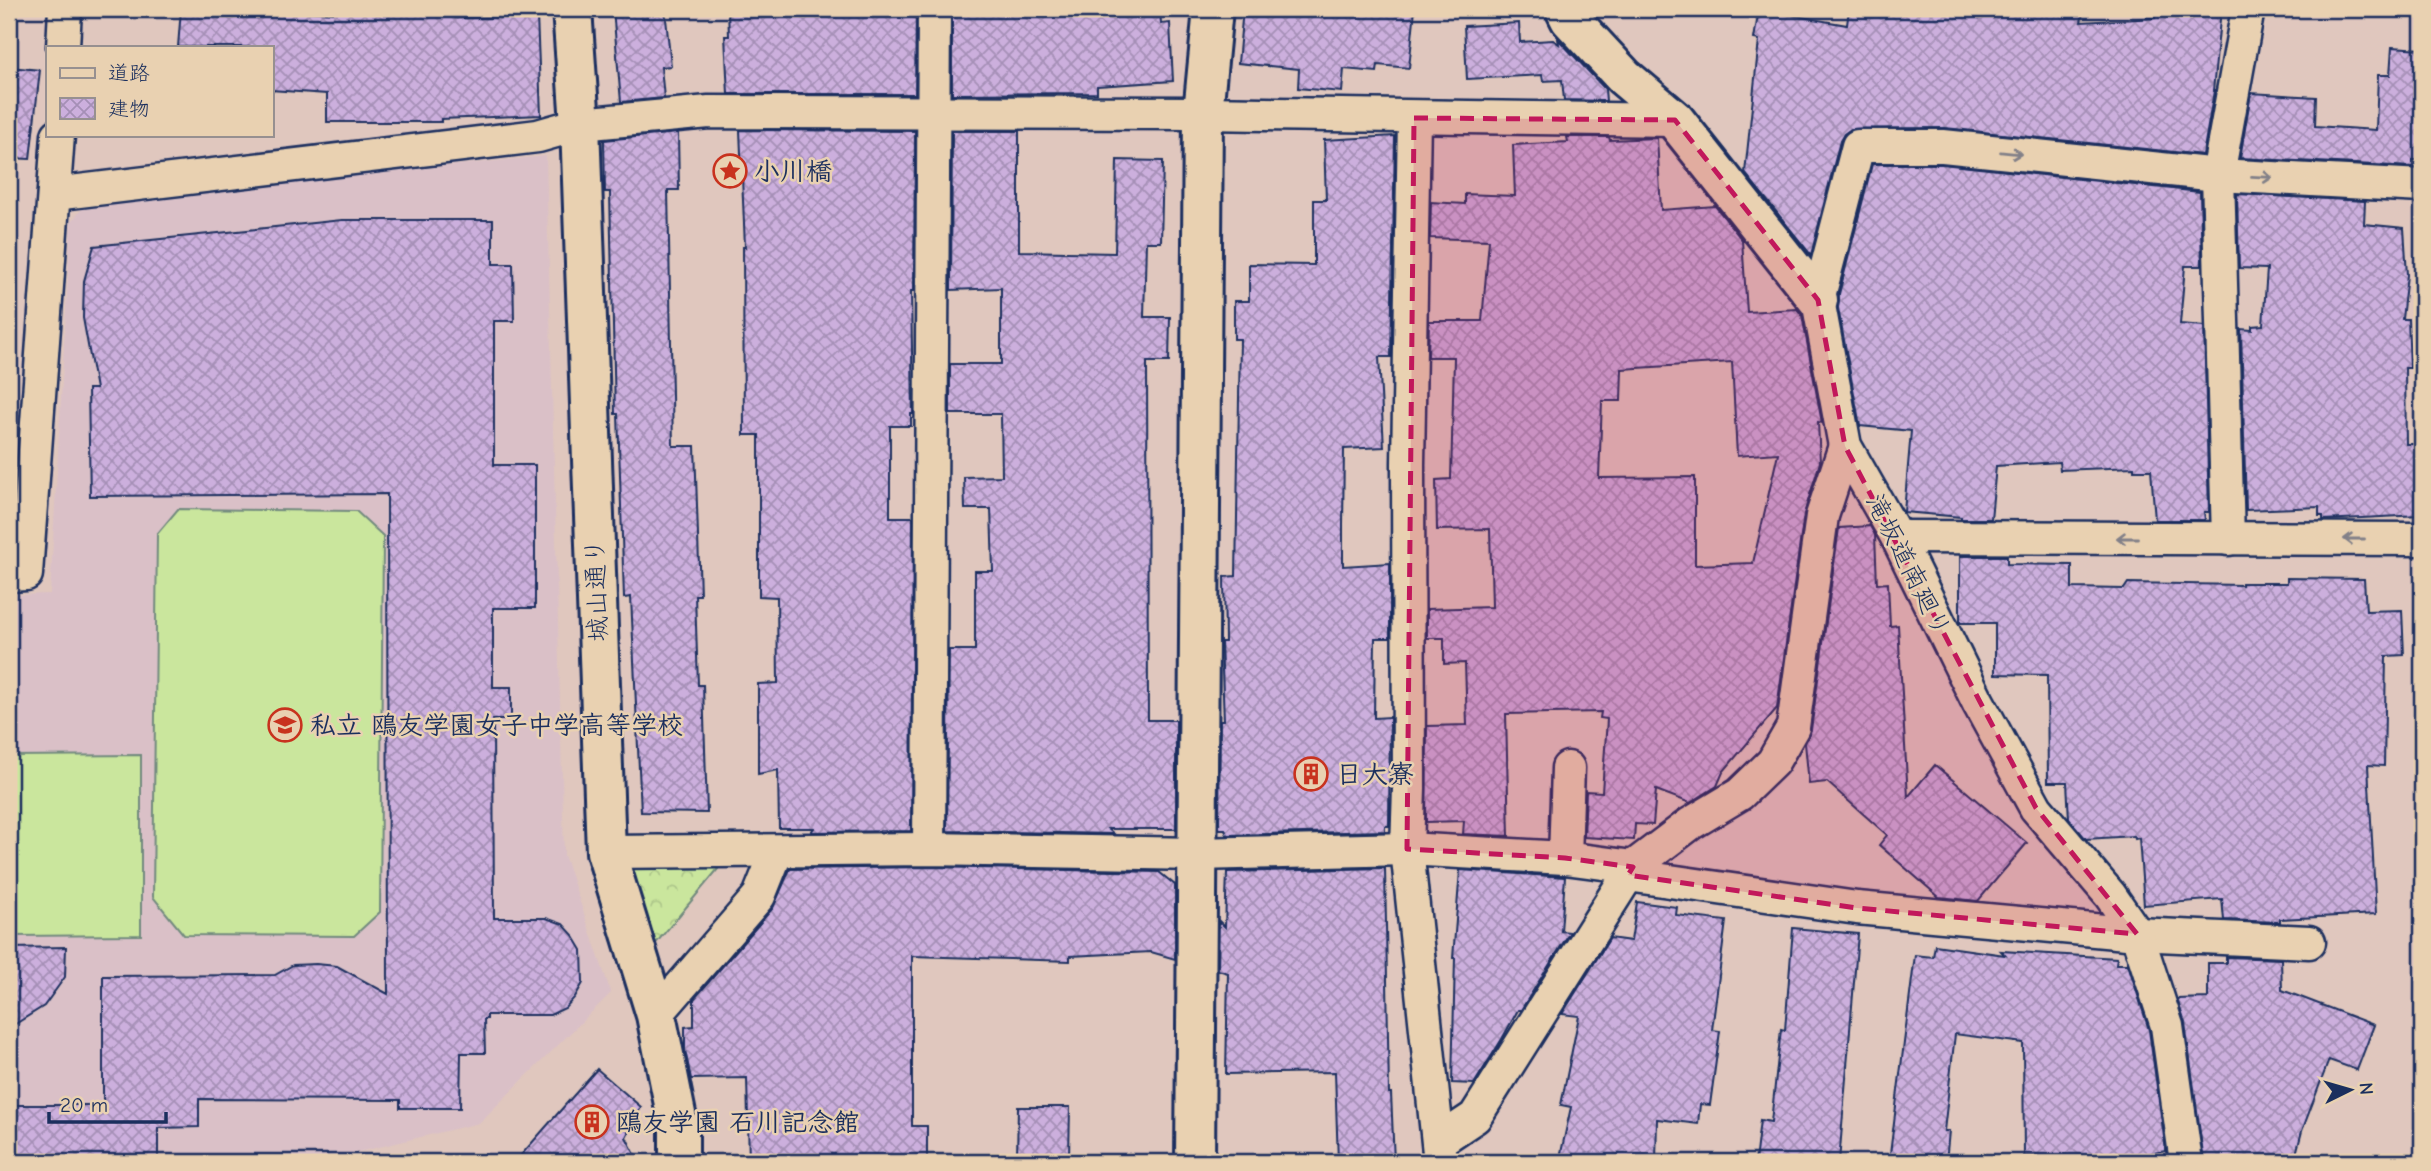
<svg xmlns="http://www.w3.org/2000/svg" width="2431" height="1171" viewBox="0 0 2431 1171" font-family="'Comic Neue','Klee One',sans-serif">
<style>
.built{fill:#dac0c7}
.grass{fill:#cae69d;stroke:#728a7e;stroke-width:2}
.forest{fill:url(#forest-crowns);stroke:#728a7e;stroke-width:2}
.building{fill:url(#building-cross-hatch);stroke:#1b2f5e;stroke-width:2;fill-rule:evenodd}
.lines{fill:none;stroke-linecap:round;stroke-linejoin:round}
.minor-casing{stroke:#1b2f5e;stroke-width:37}
.tertiary-casing{stroke:#1b2f5e;stroke-width:44}
.minor{stroke:#e9d1b1;stroke-width:32}
.tertiary{stroke:#e9d1b1;stroke-width:38}
.oneway{stroke:#828088}
.marked{fill:#c2185b;fill-opacity:0.2;stroke:#c2185b;stroke-width:5;stroke-dasharray:14 9;stroke-linejoin:round}
.labels{text-anchor:middle;stroke-width:5;stroke-linejoin:round;paint-order:stroke}
.poi-label{font-size:26px;font-weight:bold;fill:#1b2f5e;stroke:#e9d1b1;text-anchor:start}
.street-label{font-size:26px;fill:#1b2f5e;stroke:#e9d1b1}
</style>
<defs>
<pattern id="forest-crowns" width="20" height="18" patternUnits="userSpaceOnUse" patternTransform="scale(1.75)"><rect width="20" height="18" fill="#cae69d"/><path d="M2 6a3 3 0 1 1 6 0M12 15a3 3 0 1 1 6 0" fill="none" stroke="#adc68a"/></pattern>
<pattern id="building-cross-hatch" width="8" height="8" patternUnits="userSpaceOnUse" patternTransform="scale(1.75)"><rect width="8" height="8" fill="#ccafdd"/><path d="M0 0l8 8M0 8l8-8" fill="none" stroke="#a58fb6"/></pattern>
</defs>
<rect width="100%" height="100%" fill="#e0c7be"/>
<filter id="ink" filterUnits="userSpaceOnUse"><feTurbulence type="fractalNoise" baseFrequency=".0143" numOctaves="2"/><feDisplacementMap in="SourceGraphic" scale="14" xChannelSelector="R" yChannelSelector="G"/><feConvolveMatrix kernelMatrix="1 2 1 2 8 2 1 2 1" color-interpolation-filters="sRGB"/></filter>
<g filter="url(#ink)">
<!-- built -->
<path class="built" d="M546,156L564,855L611,993L479,1123L317,1162H9V595L50,594L71,222L88,202Z"/>
<!-- grass -->
<g class="grass">
<path d="M178,509L356,511L383,536L380,912L354,936L184,935L153,897L157,534Z"/>
<path d="M141,755V935L9,936V756Z"/>
</g>
<!-- forest -->
<path class="forest" d="M723,863L653,947L630,865Z"/>
<!-- building -->
<g class="building">
<path d="M181,9H274L333,13V9H420V13H455V18L537,16L541,115L441,119V122H327V94L271,90V47H178Z"/>
<path d="M613,9H665L671,66L661,67L664,98L621,102Z"/>
<path d="M728,9H916L915,94H728L725,36H729Z"/>
<path d="M952,9H1160L1161,24L1170,23L1173,81L1097,86V93L952,94Z"/>
<path d="M1243,9H1415L1409,68L1378,65L1377,72L1344,69L1342,92L1298,88L1299,69L1238,63Z"/>
<path d="M1759,9H1784V14L1847,25L1849,9H2084L2081,22L2155,18L2157,9H2221L2213,91H2214L2203,155L1945,128L1851,129L1844,134L1840,141L1811,255L1745,173L1759,40L1754,39Z"/>
<path d="M1519,23L1520,42L1553,40L1559,44L1558,39L1605,89L1606,101L1564,100L1562,80L1543,81L1542,75L1467,79L1464,26Z"/>
<path d="M2392,47L2422,49V160H2413V167L2240,158L2251,93L2316,97L2315,126L2376,130L2378,75H2390Z"/>
<path d="M9,67L40,70L30,159L9,158Z"/>
<path d="M740,130L915,131L914,291H911L913,414H911V426H890V517H913L911,831L811,832L814,828H779L778,770L758,774V684L778,683L777,597L759,596V435H744L743,247H745Z"/>
<path d="M952,131H1019V251L1115,253L1117,160L1163,161L1161,242H1146L1144,317H1170L1169,362H1147L1148,720H1176V829H1108L1114,834L947,831L949,650H975V571H993L991,509H965L964,477L1002,476L1001,414H950V364H1001V288L951,290Z"/>
<path d="M678,133L679,190H668L673,446H695L700,595H695L698,685H703L707,813L641,812L631,597L624,598L618,414H615L610,192H605L604,140Z"/>
<path d="M1395,136L1391,357H1379L1384,447L1344,449L1343,525V566L1390,563V638H1375L1374,718L1390,717L1389,826H1385V831L1227,835L1225,829H1219L1220,720H1224L1221,642H1225L1224,577L1236,576L1240,339H1234V301H1249V264L1314,265V200H1326L1324,140Z"/>
<path d="M1567,137H1609L1610,140L1657,138L1661,210L1715,206L1742,240L1747,312L1797,309L1802,315L1822,423L1818,422L1820,462L1804,514L1777,708L1723,772L1717,786L1690,803L1656,790L1653,825L1635,824L1634,840L1584,837L1586,791L1602,792L1607,719L1600,718L1601,712L1506,714L1509,836L1463,834L1464,821L1426,822L1427,726L1467,725L1465,663L1444,664V638H1427V609L1492,607L1490,529L1437,530L1436,480L1451,479L1454,357H1428L1429,321H1482L1489,240L1430,238L1431,202L1465,204V194L1515,196L1513,145L1568,142ZM1732,362L1737,456L1778,453L1753,563L1695,565V477L1599,478L1602,401H1621L1622,369Z"/>
<path d="M1872,164H1942L2200,192L2202,266H2185L2180,324L2204,326L2209,512H2204L2205,520H2155L2151,470H2134V467L2060,470L2059,462L1996,466L1991,519H1961V517L1904,512L1911,431L1860,426L1838,308L1839,294Z"/>
<path d="M2237,194L2365,201L2364,224L2404,228L2407,275L2402,319H2408L2410,368H2405L2406,444H2417L2420,515L2323,520V516H2319V507L2246,510L2241,329L2252,330V326L2263,325L2267,269L2239,268Z"/>
<path d="M342,220H493V264H513L514,321H494V465H535V608H493V687H511V720H493L494,918H546L563,924L573,935L582,950L583,983L575,997L565,1008L550,1015H487V1019H484L485,1053H461L460,1108H400V1100L199,1099V1127L158,1128V1162H9V1105H103V976L275,975L293,965L316,964L337,966L388,994L387,494L90,496L88,389H96L83,318L84,281L94,246Z"/>
<path d="M1870,526L1875,535L1877,584L1888,583L1890,626L1898,625L1908,797L1935,765L2027,843L1978,901L1939,897L1879,845L1887,835L1827,782L1809,784L1805,743L1811,730L1839,528Z"/>
<path d="M1960,556H2007V564L2072,565V588L2124,589L2128,583L2242,585V583H2287V578L2364,579L2366,611L2402,610L2404,655L2386,656L2384,766L2368,765L2376,914L2280,919V922L2224,920L2222,899L2144,905L2139,838L2135,839L2134,836L2086,839L2069,819L2067,782H2048L2047,675L1995,674V623H1960Z"/>
<path d="M929,867L1159,872L1175,885V959L1151,952L1070,956V961L912,956V1126H927V1162H749L747,1078L691,1079L685,1050V1027L694,1026V999L773,908L790,869Z"/>
<path d="M1385,868L1389,1093H1391L1394,1162H1338L1335,1072L1226,1074L1228,973L1218,970L1219,921L1225,927L1227,872Z"/>
<path d="M1460,870L1565,877L1561,931L1570,932L1521,1010H1518L1502,1039L1474,1084L1452,1083L1455,958H1453Z"/>
<path d="M1637,902L1677,907L1676,915L1726,921L1712,1030L1720,1031L1710,1105L1700,1104L1698,1124L1657,1119L1656,1162H1559L1571,1107L1561,1105L1579,1016L1562,1014L1610,938L1631,941Z"/>
<path d="M1793,928L1858,934L1839,1162H1755L1760,1120L1771,1122L1781,1029L1785,1030Z"/>
<path d="M1935,945L2005,955L2001,951L2117,958L2116,964H2128L2149,1030L2166,1151L2122,1158V1156H2024L2023,1043L1955,1034L1944,1131H1949L1946,1162H1889L1915,955L1933,957Z"/>
<path d="M66,947L65,977L44,1006L9,1028V948Z"/>
<path d="M2226,957L2281,959L2282,990L2374,1025L2357,1070L2329,1060L2302,1131L2294,1162H2204L2185,1023L2177,999L2208,998V963H2226Z"/>
<path d="M597,1069L641,1107L626,1137L639,1162H515Z"/>
<path d="M1018,1107H1070L1069,1157H1017Z"/>
</g>
<g class="lines">
<defs>
<g id="minor">
<path d="M63,47L65,9"/>
<path d="M1414,118L1408,464L1409,788L1407,849L1440,1162"/>
<path d="M54,194L538,136L580,124L709,112L1203,113L1675,120"/>
<path d="M1897,537L2422,539"/>
<path d="M2228,539L2218,175L2248,9"/>
<path d="M9,575L26,574L58,135"/>
<path d="M929,849L934,9"/>
<path d="M606,852L929,849L1197,854L1407,849L1565,858L1633,867"/>
<path d="M1565,858L1568,768"/>
<path d="M1628,875L1857,908L2137,934L2309,942"/>
<path d="M656,1015L759,896L777,851"/>
<path d="M1439,1141L1475,1117L1633,867L1690,824L1740,794L1773,762L1793,727L1822,516L1845,446"/>
<path d="M2186,1162L2167,1026L2137,934L2110,895L2036,808L1978,702L1897,537L1845,446L1818,300L1858,146H1943L2218,175L2422,186"/>
</g>
<g id="tertiary">
<path d="M572,9L580,124L606,852L656,1015L679,1129V1162"/>
<path d="M1565,9L1570,19L1624,77L1675,120L1818,300"/>
<path d="M1195,1162L1203,113L1213,9"/>
</g>
</defs>
<!-- minor casing -->
<use href="#minor" class="minor-casing"/>
<!-- tertiary casing -->
<use href="#tertiary" class="tertiary-casing"/>
<!-- minor -->
<use href="#minor" class="minor"/>
<!-- tertiary -->
<use href="#tertiary" class="tertiary"/>
</g>
<!-- one-way arrows -->
<defs><path id="oneway-shaft" d="M-6 0H5M1.5-3L5.5 0L1.5 3" fill="none" stroke-width="1.6" stroke-linecap="round" stroke-linejoin="round" transform="scale(1.75)"/></defs>
<g class="oneway">
<use href="#oneway-shaft" transform="translate(2011 153) rotate(6)"/>
<use href="#oneway-shaft" transform="translate(2262 177) rotate(3)"/>
<use href="#oneway-shaft" transform="translate(2127 538) rotate(-180)"/>
<use href="#oneway-shaft" transform="translate(2354 539) rotate(180)"/>
</g>
</g>
<!-- marked area -->
<path class="marked" d="M1414,118L1675,120L1818,300L1845,446L2036,808L2137,934L1857,908L1628,875L1633,867L1565,858L1407,849Z"/>
<!-- icons -->
<defs>
<symbol id="sight-ring" viewBox="-11 -11 22 22"><circle r="9.5" fill="#e9d1b1" stroke="#c8321e" stroke-width="1.5"/><path d="M0-6L1.8-2.2L6-1.7L2.9 1.2L3.7 5.4L0 3.3L-3.7 5.4L-2.9 1.2L-6-1.7L-1.8-2.2Z" fill="#c8321e"/></symbol>
<symbol id="school-ring" viewBox="-11 -11 22 22"><circle r="9.5" fill="#e9d1b1" stroke="#c8321e" stroke-width="1.5"/><path d="M0-5L7-2L0 1L-7-2ZM-4 1L0 2.5L4 1V4Q0 6-4 4Z" fill="#c8321e"/></symbol>
<symbol id="building-ring" viewBox="-11 -11 22 22"><circle r="9.5" fill="#e9d1b1" stroke="#c8321e" stroke-width="1.5"/><path d="M-4-6H4V6H1V3H-1V6H-4ZM-2.5-4.3h1.7v1.8h-1.7ZM.8-4.3h1.7v1.8H.8ZM-2.5-1h1.7V.8h-1.7ZM.8-1h1.7V.8H.8Z" fill="#c8321e"/></symbol>
</defs>
<g fill-rule="evenodd">
<use href="#sight-ring" x="711" y="152" width="38" height="38"/>
<use href="#school-ring" x="266" y="706" width="38" height="38"/>
<use href="#building-ring" x="1292" y="755" width="38" height="38"/>
<use href="#building-ring" x="573" y="1103" width="38" height="38"/>
</g>
<g class="labels">
<!-- poi labels -->
<g class="poi-label">
<text x="754" y="180">小川橋</text>
<text x="310" y="734">私立 鴎友学園女子中学高等学校</text>
<text x="1336" y="783">日大寮</text>
<text x="616" y="1131">鴎友学園 石川記念館</text>
</g>
<!-- street labels -->
<g class="street-label">
<text transform="translate(1909 565) rotate(63)" y="9">滝坂道南廻り</text>
<text transform="translate(596 590) rotate(-92)" y="9">城山通り</text>
</g>
</g>
<!-- margin -->
<rect width="2431" height="1171" fill="none" stroke="#e9d1b1" stroke-width="35"/>
<rect x="18" y="18" width="2396" height="1136" fill="none" stroke="#1b2f5e" stroke-width="2.5" filter="url(#ink)"/>
<!-- legend -->
<rect x="46" y="46" width="228" height="91" fill="#e9d1b1" stroke="#979090" stroke-width="2"/>
<rect x="60" y="68" width="35" height="10" fill="#e9d1b1" stroke="#979090" stroke-width="2"/>
<text x="108" y="80" font-size="21" fill="#1b2f5e">道路</text>
<rect x="60" y="98" width="35" height="21" fill="url(#building-cross-hatch)" stroke="#979090" stroke-width="2"/>
<text x="108" y="116" font-size="21" fill="#1b2f5e">建物</text>
<!-- north arrow -->
<g transform="translate(2350 1090) rotate(85)" stroke="#e9d1b1" stroke-width="5" paint-order="stroke">
<path d="M0-5L12 26L0 18L-12 26Z" fill="#1b2f5e"/>
<text y="-10" font-size="19" font-weight="bold" text-anchor="middle" fill="#1b2f5e">N</text>
</g>
<!-- scale -->
<path d="M49 1112v10h117v-10" fill="none" stroke="#1b2f5e" stroke-width="3.5"/>
<text x="60" y="1112" font-size="21" fill="#1b2f5e" stroke="#e9d1b1" stroke-width="5" paint-order="stroke">20 m</text>
</svg>
